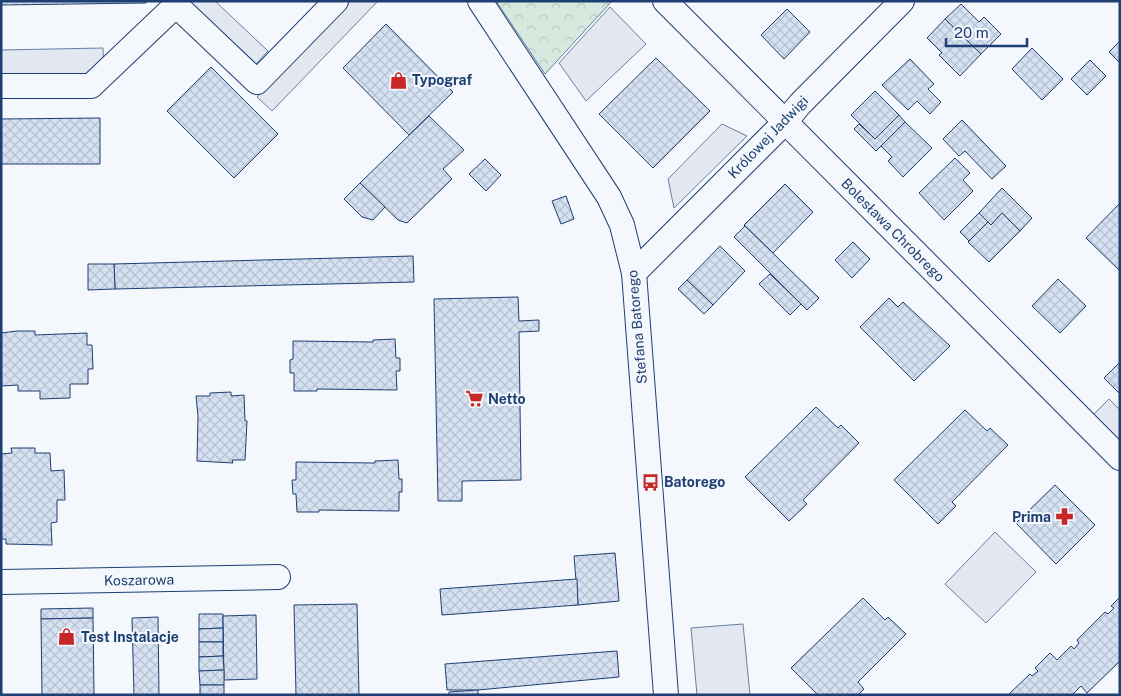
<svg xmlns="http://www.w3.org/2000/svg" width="1121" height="696" viewBox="0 0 1121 696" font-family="'Public Sans',sans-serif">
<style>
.park{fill:url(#park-crowns);stroke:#687fa3}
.parking{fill:#e3e8f0;stroke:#687fa3}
.building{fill:url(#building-cross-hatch);stroke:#1d3f73}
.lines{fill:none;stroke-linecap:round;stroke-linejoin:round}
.street-casing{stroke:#1d3f73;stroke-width:26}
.street{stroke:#f4f7fb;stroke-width:24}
.labels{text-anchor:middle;stroke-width:4;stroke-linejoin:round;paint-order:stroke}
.poi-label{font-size:14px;font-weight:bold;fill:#1d3f73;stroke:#f4f7fb;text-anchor:start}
.street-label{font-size:14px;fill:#1d3f73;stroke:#f4f7fb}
</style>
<defs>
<pattern id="park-crowns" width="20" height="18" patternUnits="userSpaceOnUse" patternTransform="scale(1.25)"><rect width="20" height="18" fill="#d7e8df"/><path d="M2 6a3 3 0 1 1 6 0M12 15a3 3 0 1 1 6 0" fill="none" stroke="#b8c8c3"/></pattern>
<pattern id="building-cross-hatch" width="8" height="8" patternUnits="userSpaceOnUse" patternTransform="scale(1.25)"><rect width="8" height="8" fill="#d5e0f0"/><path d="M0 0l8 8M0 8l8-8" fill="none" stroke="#b6c1d1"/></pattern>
</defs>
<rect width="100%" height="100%" fill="#f4f7fb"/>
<!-- park -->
<path class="park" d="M496,1H612L545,74Z"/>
<!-- parking -->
<g class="parking">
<path d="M189,1H215L268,51L256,64Z"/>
<path d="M350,1H378L272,111L257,97Z"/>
<path d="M610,7L646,44L586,101L559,63Z"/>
<path d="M103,48L104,74L1,76V50Z"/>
<path d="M722,124L747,136L674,208L668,179Z"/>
<path d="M1109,399L1120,410V444L1092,416Z"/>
<path d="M995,532L1036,572L986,623L945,584Z"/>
<path d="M743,624L750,695H697L691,628Z"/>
</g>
<!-- building -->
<g class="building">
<path d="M1,1H146V3L1,5Z"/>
<path d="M961,4L979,22L984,17L1001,34L981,54L945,19Z"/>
<path d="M787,9L810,32L784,59L761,35Z"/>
<path d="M945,19L981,54L960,76L939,55L942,53L927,38Z"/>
<path d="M386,24L453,92L409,135L343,68Z"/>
<path d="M1120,41V63L1109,52Z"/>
<path d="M1032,48L1063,79L1042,100L1012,69Z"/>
<path d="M656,58L710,111L653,168L599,114Z"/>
<path d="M910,59L934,84L928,89L941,102L930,114L917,101L908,110L882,85Z"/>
<path d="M1090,60L1106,76L1087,95L1071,79Z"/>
<path d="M211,67L278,134L234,178L167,111Z"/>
<path d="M875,91L899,115L875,139L851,115Z"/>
<path d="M899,115L905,122L876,151L854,129L859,124L875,139Z"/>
<path d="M429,116L464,150L443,169L452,179L407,223L398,220L360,183Z"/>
<path d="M100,118V164H1V119Z"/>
<path d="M962,120L1006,166L992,179L965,151L959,156L943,139Z"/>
<path d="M905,122L932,148L903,177L888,161L892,157L881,146Z"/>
<path d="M955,158L970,173L963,180L973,191L944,220L919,193Z"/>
<path d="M485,159L501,175L486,191L469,174Z"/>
<path d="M360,183L385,207L373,220L362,217L344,199Z"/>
<path d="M785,184L813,212L773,253L744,225Z"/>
<path d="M1002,188L1032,218L1020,231L1002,213L991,225L979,213Z"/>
<path d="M566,196L574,219L561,224L552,201Z"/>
<path d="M1120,203V271L1086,238Z"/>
<path d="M979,213L988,222L969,241L960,232Z"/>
<path d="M1002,213L1020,231L989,262L968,242L988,222L991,225Z"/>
<path d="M745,226L819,298L807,310L734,237Z"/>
<path d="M853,242L870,259L852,278L835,260Z"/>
<path d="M720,246L745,271L713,305L687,280Z"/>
<path d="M413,256L414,282L115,289L114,264Z"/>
<path d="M88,264H114L115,289L88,290Z"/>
<path d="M770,274L801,304L790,315L759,284Z"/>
<path d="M1058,279L1086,306L1060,333L1032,306Z"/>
<path d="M687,280L713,305L704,314L678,289Z"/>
<path d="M518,297L519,321L539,320V331L519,332L521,480L462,481V501H438L434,299Z"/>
<path d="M889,298L898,307L903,302L950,346L914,381L860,327Z"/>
<path d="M17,331H35V335L87,333V345H92L93,369H88V384H70V398L40,399V391H18V385L1,386V333Z"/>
<path d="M395,339L396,358H400V371H396L397,390L317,389V391H294V373H290V360L293,359V341L373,342V340Z"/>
<path d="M1120,362V394L1104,378Z"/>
<path d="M231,392V396L244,395L245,421H247L245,460H232L233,463L197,461L198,416L196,396H210V393Z"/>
<path d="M816,407L838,428L841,425L859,443L803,500L807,504L789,521L745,477Z"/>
<path d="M965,410L987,431L990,428L1008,445L952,502L956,506L938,524L894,480Z"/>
<path d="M11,448H35V453H50L51,471L64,470L65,500H57V522L51,523L52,545L6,544V539H1V454L12,453Z"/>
<path d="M398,460L399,479H402V492H399V511L319,510V512H297L296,494H293L292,480H296V462L375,463V461Z"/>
<path d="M1055,485L1095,525L1056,564L1016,523Z"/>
<path d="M615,553L619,601L578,605L574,556Z"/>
<path d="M577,579L578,605L442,615L440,589Z"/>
<path d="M1120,597V661L1087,693L1081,686L1072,695H1008L1030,674L1032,676L1038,671L1035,668L1050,653L1057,660L1071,646L1074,649L1079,643L1077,640L1105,612L1108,614L1114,608L1111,606Z"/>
<path d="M863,598L885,620L888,617L906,634L858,682L864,689L858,695H818L791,668Z"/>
<path d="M357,604L359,695H296L294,605Z"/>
<path d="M93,608V618L41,619V609Z"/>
<path d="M199,614H223V628L199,629Z"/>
<path d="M256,615L257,679L224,680L223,616Z"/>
<path d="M158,617L159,695H134L132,618Z"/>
<path d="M93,618L94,695H42L41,619Z"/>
<path d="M223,628V642H199V629Z"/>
<path d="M199,642H223V656L199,657Z"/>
<path d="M617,651L619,677L478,690H447L445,664Z"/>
<path d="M223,656L224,670L199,671V657Z"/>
<path d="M224,670V685H200L199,671Z"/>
<rect x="200" y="685" width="24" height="10"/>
<path d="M478,690V695H449V692Z"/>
</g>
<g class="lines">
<defs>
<g id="street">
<path d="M176,1V5L257,82L336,1"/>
<path d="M480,1L609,197L622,225L634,273L666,695"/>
<path d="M665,1L1120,458"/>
<path d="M1,86H91L176,5"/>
<path d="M634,273L786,121L800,104L902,1"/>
<path d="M1,582L278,577"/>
</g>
</defs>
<!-- street casing -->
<use href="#street" class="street-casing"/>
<!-- street -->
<use href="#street" class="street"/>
</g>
<!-- icons -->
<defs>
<symbol id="shop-bare" viewBox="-9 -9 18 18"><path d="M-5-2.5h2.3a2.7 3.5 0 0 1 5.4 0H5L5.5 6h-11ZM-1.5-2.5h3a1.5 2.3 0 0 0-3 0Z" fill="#c62828" stroke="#f4f7fb" stroke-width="2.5" paint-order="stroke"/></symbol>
<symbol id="supermarket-bare" viewBox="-9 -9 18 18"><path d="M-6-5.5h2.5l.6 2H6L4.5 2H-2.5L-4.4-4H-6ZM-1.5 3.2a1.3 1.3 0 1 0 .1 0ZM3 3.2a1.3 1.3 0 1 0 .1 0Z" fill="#c62828" stroke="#f4f7fb" stroke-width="2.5" paint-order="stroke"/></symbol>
<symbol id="bus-bare" viewBox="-9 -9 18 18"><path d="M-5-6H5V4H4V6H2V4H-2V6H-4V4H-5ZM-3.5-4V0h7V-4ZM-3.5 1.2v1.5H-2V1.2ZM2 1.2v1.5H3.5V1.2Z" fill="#c62828" stroke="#f4f7fb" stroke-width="2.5" paint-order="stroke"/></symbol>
<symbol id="pharmacy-bare" viewBox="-9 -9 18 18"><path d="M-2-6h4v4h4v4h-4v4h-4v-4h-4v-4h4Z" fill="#c62828" stroke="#f4f7fb" stroke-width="2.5" paint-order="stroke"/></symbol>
</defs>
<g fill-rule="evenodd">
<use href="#shop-bare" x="386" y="68" width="25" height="25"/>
<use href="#supermarket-bare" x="462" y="386" width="25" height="25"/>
<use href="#bus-bare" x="638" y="470" width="25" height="25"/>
<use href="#pharmacy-bare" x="1052" y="504" width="25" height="25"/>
<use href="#shop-bare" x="54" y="624" width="25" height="25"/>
</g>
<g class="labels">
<!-- poi labels -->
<g class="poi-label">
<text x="412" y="85">Typograf</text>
<text x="488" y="404">Netto</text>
<text x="664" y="487">Batorego</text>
<text x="1051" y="522" text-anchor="end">Prima</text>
<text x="81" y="642">Test Instalacje</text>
</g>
<!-- street labels -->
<g class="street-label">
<text transform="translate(768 137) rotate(-46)" y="5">Królowej Jadwigi</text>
<text transform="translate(893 230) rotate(45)" y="5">Bolesława Chrobrego</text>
<text transform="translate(637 327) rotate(-95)" y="5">Stefana Batorego</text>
<text transform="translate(139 580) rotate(-1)" y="5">Koszarowa</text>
</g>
</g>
<!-- border -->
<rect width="1121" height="696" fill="none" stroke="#1d3f73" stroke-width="5"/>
<!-- scale -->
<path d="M946 38v8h81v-8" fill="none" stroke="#1d3f73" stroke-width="2.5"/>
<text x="954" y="38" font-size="15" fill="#1d3f73" stroke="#f4f7fb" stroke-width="4" paint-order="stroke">20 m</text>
</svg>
